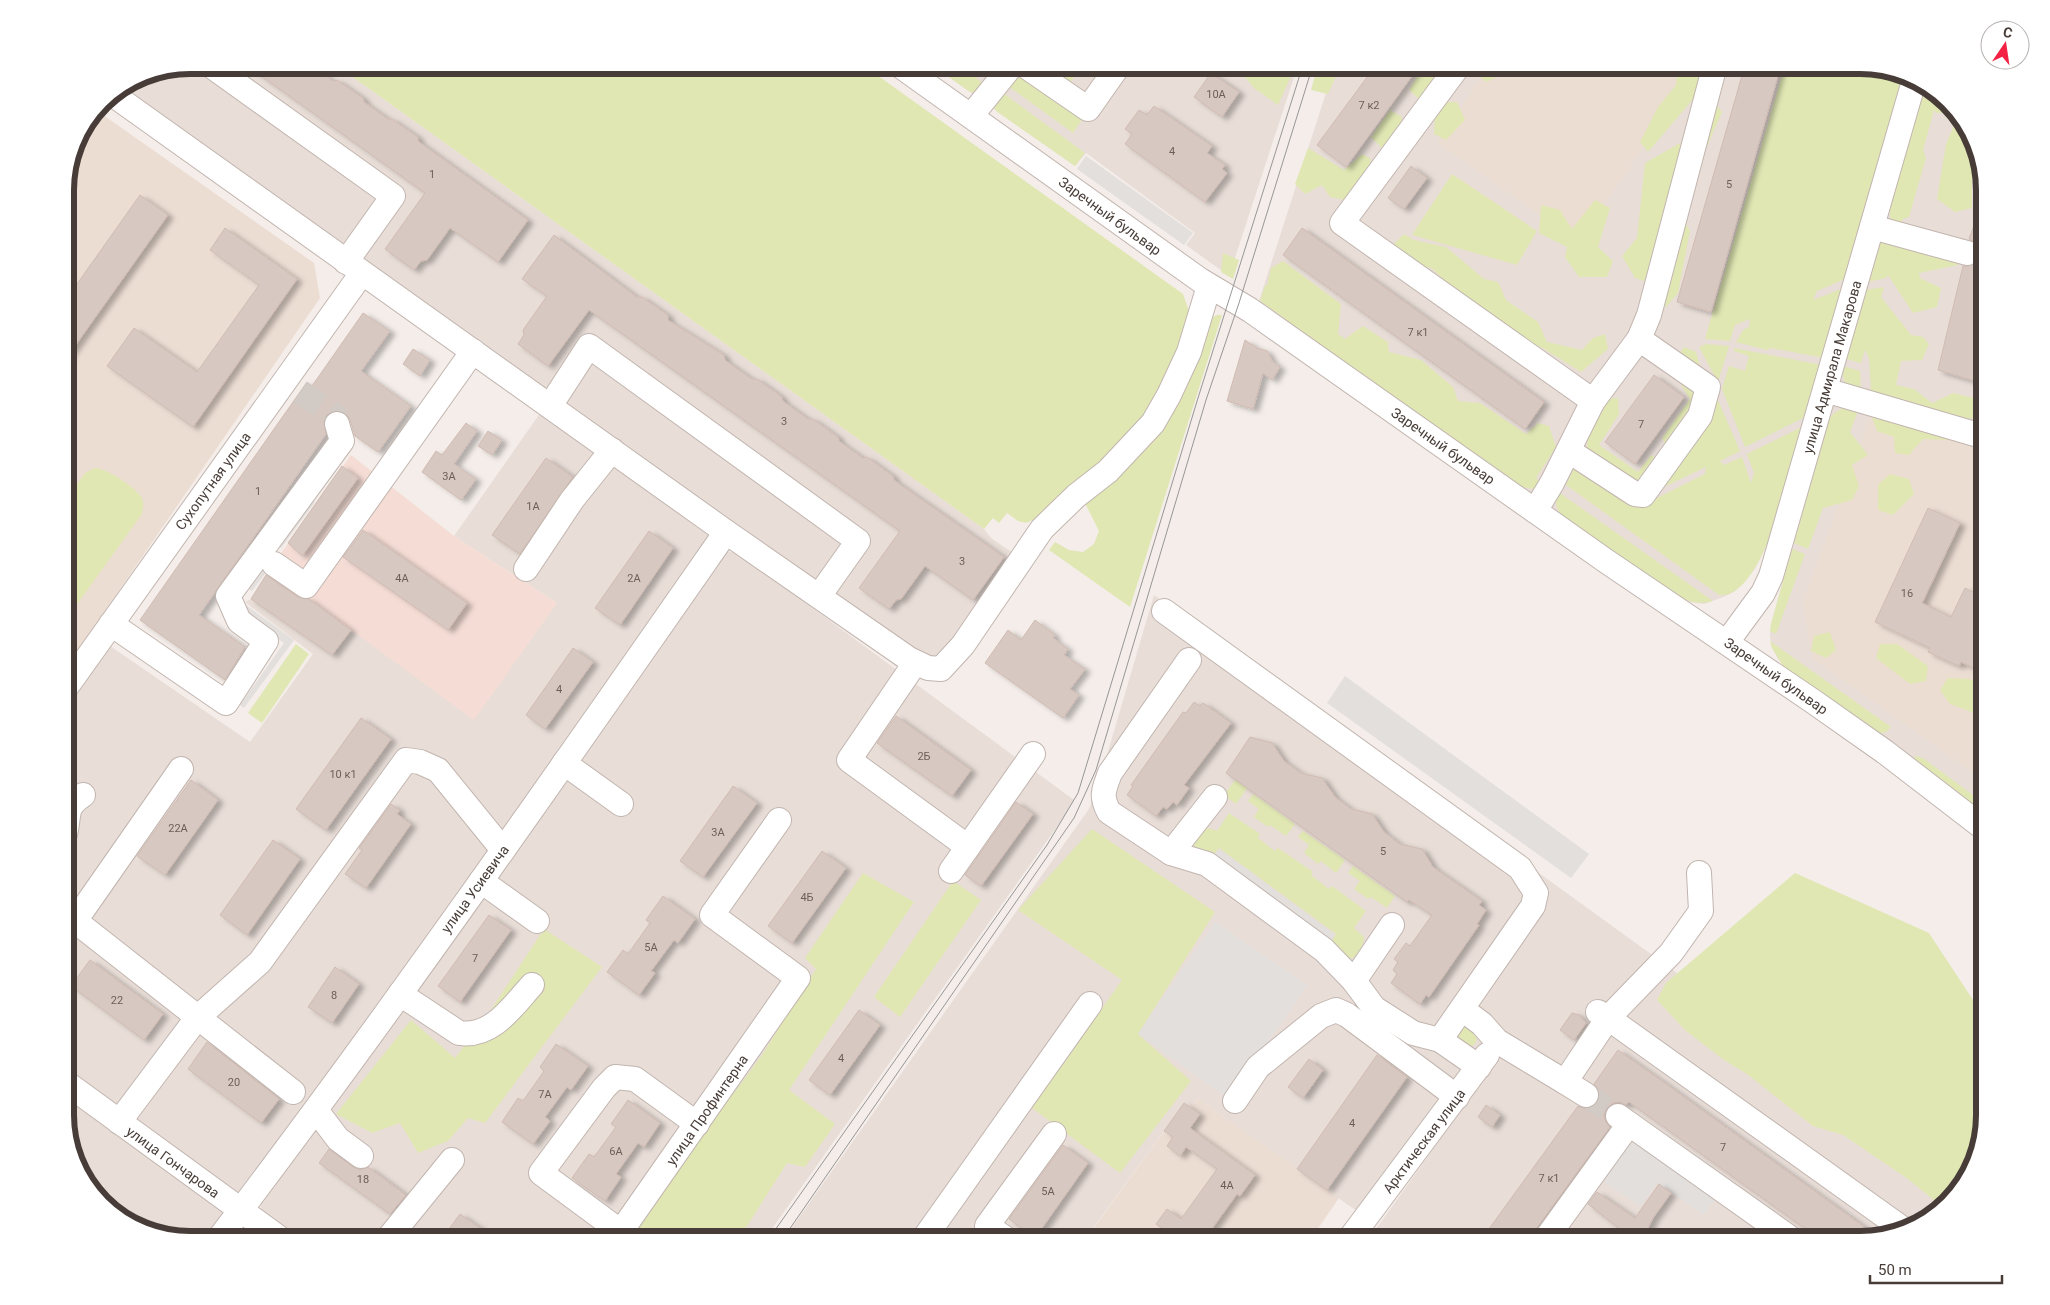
<svg xmlns="http://www.w3.org/2000/svg" width="2050" height="1305" viewBox="0 0 2050 1305" font-family="Roboto,sans-serif">
<style>
.residential{fill:#e8ddd7}
.commercial{fill:#f5ddd5}
.education{fill:#ecddd3}
.green{fill:#e0e7b3;fill-rule:evenodd}
.parking{fill:#e2dfdd}
.building{fill:#d8c8c2;stroke:#d0bbb2;filter:url(#shadow)}
.lines{fill:none;stroke-linecap:round;stroke-linejoin:round}
.minor-tunnel{stroke:#d1cac5;stroke-width:24;stroke-dasharray:24 12;stroke-linecap:butt}
.minor-casing{stroke:#c2b5af;stroke-width:26}
.minor{stroke:#fff;stroke-width:24}
.tram{stroke:#979797;stroke-width:1}
.labels{text-anchor:middle;stroke-width:4;stroke-linejoin:round;paint-order:stroke}
.number-label{font-size:11px;fill:#6b5f5a}
.street-label{font-size:14px;fill:#473c37;stroke:#fff}
.rim{fill:none;stroke:#473c37;stroke-width:6}
</style>
<defs>
<filter id="shadow"><feDropShadow dx="5.5" dy="3" stdDeviation="2.5" flood-color="#0004"/></filter>
</defs>
<rect width="100%" height="100%" fill="#f4ede9"/>
<!-- residential -->
<g class="residential">
<path d="M190,65H336L984,529L991,538L1019,557L956,650L928,663L112,94L142,74Z"/>
<path d="M932,65H1298L1229,276L1186,245L1195,233L1086,153L1075,166Z"/>
<path d="M1335,65H1860L1904,78L1771,536L1755,569L1735,591L1726,596L1704,604L1690,602L1679,597L1259,301Z"/>
<path d="M1925,84L1929,86L1968,128L1985,189V820L1778,659L1772,648L1770,636L1771,624L1831,416L1844,363Z"/>
<path d="M541,412L709,536L713,542L243,1201L65,1079V712L110,646L250,742L313,654L245,602L251,599L332,655L351,630L557,603L454,536Z"/>
<path d="M727,551L739,554L1074,800L1066,814L764,1240H287L259,1212L264,1196Z"/>
<path d="M1154,595L1965,1181L1964,1184L1922,1223L1861,1240H1368L1510,1042L1361,1214L1198,1099L1191,1108L1184,1103L1089,1234L1092,1237L1090,1240H783L1089,809L1097,789Z"/>
<path d="M65,1094L222,1210L226,1215L214,1240H190L121,1219L82,1177L65,1123Z"/>
<path d="M242,1233H251L264,1240H232Z"/>
</g>
<!-- commercial -->
<path class="commercial" d="M351,455L454,536L557,603L474,720L351,630L332,655L251,599L269,570Z"/>
<!-- education -->
<g class="education">
<path d="M1490,65H1687L1684,89L1578,242L1437,142Z"/>
<path d="M96,110L314,263L320,298L65,669V182L75,142Z"/>
<path d="M1870,417L1985,450V781L1812,658L1803,602Z"/>
<path d="M1198,1099L1339,1198L1310,1240H1096L1089,1235L1184,1103L1191,1108Z"/>
</g>
<!-- green -->
<g class="green">
<path d="M336,65H863L1183,294L1190,314L1180,348L1144,418L1128,436L1044,515L1026,523L1018,521L1007,513L999,523L993,518L984,529Z"/>
<path d="M932,65H993L976,78L986,86L977,92H970Z"/>
<path d="M1030,65H1061L1075,76L1066,87Z"/>
<path d="M1217,65H1296L1278,105L1254,88L1246,78Z"/>
<path d="M1318,65H1355L1339,70L1328,94L1311,90Z"/>
<path d="M1428,65H1446L1440,83L1419,99L1409,90L1421,70Z"/>
<path d="M1482,65H1504L1501,75L1486,82L1478,74Z"/>
<path d="M1678,65H1702L1706,84L1648,152L1640,142L1658,107L1676,85Z"/>
<path d="M1785,65H1860L1904,78L1847,278L1817,291L1813,300L1844,288L1824,358L1771,348L1767,350L1736,342L1744,329L1749,327L1750,319L1735,325L1730,341L1705,339Z"/>
<path d="M1015,74L1085,115L1073,133L1004,83Z"/>
<path d="M1925,84L1929,86L1954,112L1936,113L1934,110L1923,150L1926,158L1909,217L1903,219L1901,227C1890,224 1889,218 1890,208Z"/>
<path d="M999,90L1085,153L1075,166L996,111L993,106Z"/>
<path d="M1444,102H1457L1465,120L1446,140L1434,134L1435,116Z"/>
<path d="M1715,103L1722,112L1702,158L1674,201L1690,231L1678,293L1666,307L1652,300L1653,284L1635,278L1622,256L1637,238L1645,163L1682,142L1687,123Z"/>
<path d="M1390,110L1402,117L1399,135L1383,149L1371,137Z"/>
<path d="M1958,116L1968,128L1980,169L1972,179V208L1955,212L1937,199L1946,144Z"/>
<path d="M1308,148L1344,170L1362,154L1371,159L1367,173L1346,200L1330,197L1322,185L1305,194L1295,184Z"/>
<path d="M1452,174L1537,231L1517,265L1412,235Z"/>
<path d="M1595,200L1610,208L1598,247L1613,261L1607,277H1579L1565,257L1567,247L1539,233L1541,205L1560,210L1572,229Z"/>
<path d="M1404,234L1414,240L1446,247L1484,279L1498,282L1506,300L1538,322L1547,342L1582,350L1593,338L1605,334L1608,349L1581,372L1541,347L1486,325L1461,295L1431,268L1412,264L1394,244Z"/>
<path d="M1883,242L1897,243L1896,247L1959,259L1958,265L1919,273L1920,278L1941,288L1937,307L1913,313L1888,275L1886,278L1868,282L1878,245Z"/>
<path d="M1223,253L1239,260L1233,279L1221,272Z"/>
<path d="M1283,261L1341,304L1338,334L1345,339L1363,326L1388,342L1389,352L1421,360L1453,387L1458,401L1480,403L1526,434L1538,423L1549,426L1556,447L1536,478L1542,483L1533,489L1521,487L1397,399L1392,398L1390,394L1260,301L1265,285L1267,286L1271,268Z"/>
<path d="M1884,287L1881,297L1911,335L1923,337L1929,344L1922,360L1901,361L1896,385L1914,389L1932,403L1953,393L1982,400L1985,404V417L1961,419L1948,440L1923,439L1909,455L1895,453L1894,437L1877,431L1866,401L1871,388L1869,358L1865,350L1861,363L1846,359L1866,290Z"/>
<path d="M1217,315H1222L1130,607L1049,550L1055,542L1069,550L1083,552L1094,544L1099,531L1085,503L1188,380L1213,317Z"/>
<path d="M1707,344L1729,346L1718,382L1699,347Z"/>
<path d="M1684,347L1696,352C1702,369 1700,381 1704,398L1668,449L1662,438L1690,399L1670,367Z"/>
<path d="M1734,348L1822,365L1807,416L1745,447L1722,389L1729,366L1745,371L1749,356L1734,351Z"/>
<path d="M1843,366L1860,371L1861,393L1846,385L1842,373Z"/>
<path d="M1714,391L1740,451L1720,461L1724,465L1742,457L1751,483L1754,473L1747,454L1804,426L1773,529L1769,534L1770,538C1761,557 1744,598 1719,595L1566,485L1577,462L1586,454L1588,436L1602,399L1618,398L1619,414L1599,445L1638,472L1651,455L1670,467ZM1706,467L1705,474L1653,500L1640,488L1653,492Z"/>
<path d="M1850,406L1859,408L1850,432L1868,455L1852,465L1859,486L1852,500L1823,508L1808,549L1794,543L1828,422C1832,412 1840,409 1850,406Z"/>
<path d="M95,468C107,468 136,488 142,498C144,504 143,508 142,514L78,603L65,610V501L85,473Z"/>
<path d="M1890,474L1909,479L1914,494L1893,515L1878,510V485Z"/>
<path d="M1557,491L1713,601C1700,605 1691,602 1679,597L1563,517C1556,509 1554,501 1557,491Z"/>
<path d="M1792,549L1805,554L1776,634L1770,631L1771,624Z"/>
<path d="M1830,632L1836,650L1826,658L1811,651L1814,636Z"/>
<path d="M1770,641L1891,727L1886,732L1878,734L1784,668L1772,648Z"/>
<path d="M296,644L309,654L262,723L248,713Z"/>
<path d="M1880,644H1897L1928,666L1926,681L1910,684L1876,658Z"/>
<path d="M1948,678L1969,679L1985,686V717L1950,704L1940,690Z"/>
<path d="M1915,756L1923,758L1985,804V821L1913,765Z"/>
<path d="M1236,779L1248,787L1236,804L1224,795Z"/>
<path d="M1253,794L1295,824L1286,836L1270,825L1268,827L1254,817L1259,809L1248,801Z"/>
<path d="M1229,813L1260,834L1258,838L1275,851L1278,848L1313,872L1311,875L1329,889L1332,886L1366,911L1354,928L1364,937C1363,949 1358,959 1346,959L1330,944L1336,934L1219,848L1209,861L1195,854L1193,840C1201,830 1205,825 1217,831Z"/>
<path d="M1092,829L1215,912L1138,1034L1191,1081L1120,1173L1032,1108L1122,980L1018,910Z"/>
<path d="M1303,831L1345,860L1336,873L1321,861L1318,864L1304,853L1309,845L1298,837Z"/>
<path d="M1353,866L1395,896L1387,908L1371,897L1368,899L1354,889L1360,881L1348,873Z"/>
<path d="M863,873L914,902L789,1090L835,1124L805,1167L787,1163L738,1240H625L762,1055L816,969L805,958Z"/>
<path d="M1795,873L1929,933L1973,1000L1985,1032V1111L1974,1141L1975,1147L1964,1184L1941,1206L1908,1179L1843,1135L1813,1126L1747,1074L1724,1060L1685,1030L1657,1000L1666,983Z"/>
<path d="M953,881L981,900L900,1017L874,997Z"/>
<path d="M544,929L602,967L485,1123L468,1118L448,1141L418,1153L400,1123L372,1133L336,1114L411,1020L455,1058L485,1019Z"/>
<path d="M1464,1023L1478,1034L1475,1044L1469,1047L1459,1045L1454,1032Z"/>
</g>
<!-- parking -->
<g class="parking">
<path d="M1086,156L1193,233L1184,245L1077,169Z"/>
<path d="M308,497L315,502L281,548L274,543Z"/>
<path d="M263,560L271,566L252,591L244,586Z"/>
<path d="M246,605L294,640L244,708L240,705L284,643L241,612Z"/>
<path d="M1345,676L1589,854L1571,878L1327,703Z"/>
<path d="M1219,849L1335,935L1324,950L1207,864Z"/>
<path d="M1215,922L1307,985L1229,1099L1138,1034Z"/>
<path d="M1631,1135L1716,1197L1704,1215L1657,1182L1641,1206L1600,1179Z"/>
</g>
<!-- building -->
<g class="building">
<path d="M246,65H311L333,81L337,80L363,98L364,102L388,119H392L418,137V141L528,220L498,262L450,228L427,260L421,261L414,270L385,249L425,193Z"/>
<path d="M1376,65H1420L1346,167L1317,145Z"/>
<path d="M1745,65H1781L1711,312L1677,302Z"/>
<path d="M1211,73L1239,92L1222,117L1194,97Z"/>
<path d="M1154,106L1212,146L1207,153L1225,165L1222,169L1227,173L1205,202L1125,144L1132,134L1125,129L1139,110L1147,115Z"/>
<path d="M1411,166L1427,178L1404,209L1388,198Z"/>
<path d="M140,195L168,215L65,360V301Z"/>
<path d="M1983,201L1985,202V329L1981,345L1985,346V384L1938,370L1963,266H1970L1976,263L1980,256V250L1977,244L1969,239Z"/>
<path d="M225,228L297,279L193,427L107,366L134,328L197,372L259,285L210,250Z"/>
<path d="M1302,228L1544,402L1525,429L1283,255Z"/>
<path d="M554,235L637,297H642L668,315V320L724,355L725,360L752,379H757L781,396L783,401L808,419H813L838,437L839,441L863,458L867,457L893,476L894,480L1004,557L973,600L925,566L901,599L896,600L889,609L859,588L900,531L589,310L548,366L518,344L524,335L523,330L547,296L522,279Z"/>
<path d="M363,313L390,331L361,371L411,406L378,452L355,436L350,420L346,414L341,411H334L327,415L324,421L326,434L199,615L245,647L225,680L140,620L307,382L312,386Z"/>
<path d="M1245,340L1257,348L1267,351L1272,361L1280,367L1272,380L1263,373L1253,409L1227,401Z"/>
<path d="M413,349L430,360L420,376L403,364Z"/>
<path d="M1654,375L1684,397L1635,464L1605,442Z"/>
<path d="M466,423L477,431L454,464L476,479L461,500L422,472L436,451L442,455Z"/>
<path d="M488,431L502,440L492,455L478,446Z"/>
<path d="M546,458L573,477L520,554L492,535Z"/>
<path d="M342,466L358,478L302,556L288,543Z"/>
<path d="M1928,508L1960,523L1922,603L1951,617L1965,588L1985,598V602L1973,627L1985,633V673L1961,662L1959,666L1928,652L1930,648L1875,622Z"/>
<path d="M363,530L467,603L448,630L343,557Z"/>
<path d="M649,531L673,548L620,625L595,608Z"/>
<path d="M266,575L298,597L309,599L351,630L332,655L251,599Z"/>
<path d="M1035,620L1055,635L1053,638L1068,649L1064,655L1085,669L1070,689L1079,695L1063,718L985,663L1008,630L1021,640Z"/>
<path d="M573,648L593,662L545,729L526,715Z"/>
<path d="M1194,702L1200,706L1203,703L1231,723L1184,785L1189,788L1177,805L1173,802L1167,809L1163,807L1156,816L1127,795L1133,786L1131,785L1183,712L1186,713Z"/>
<path d="M896,716L971,770L952,796L877,743Z"/>
<path d="M361,718L391,739L326,830L296,809Z"/>
<path d="M1250,737L1272,743L1284,761L1301,773L1322,778L1335,797L1351,809L1372,814L1384,832L1400,844L1422,849L1433,867L1482,901L1479,905L1486,910L1477,924L1479,925L1429,997L1426,995L1420,1004L1391,983L1397,974L1393,970L1398,962L1394,959L1406,943L1410,946L1432,915L1409,900L1407,902L1226,773Z"/>
<path d="M191,780L218,800L165,875L137,856Z"/>
<path d="M733,786L757,803L703,877L680,861Z"/>
<path d="M1016,802L1033,814L981,886L965,875Z"/>
<path d="M391,804L400,810L397,814L411,824L366,888L345,874L362,850L359,848Z"/>
<path d="M273,840L300,859L247,935L220,915Z"/>
<path d="M822,851L846,868L792,943L768,926Z"/>
<path d="M663,896L695,919L678,943L674,940L651,971L655,973L639,995L607,972L623,950L628,954L650,923L646,920Z"/>
<path d="M489,915L511,930L460,1002L438,986Z"/>
<path d="M90,960L163,1014L144,1040L71,986Z"/>
<path d="M335,967L359,984L332,1023L308,1007Z"/>
<path d="M859,1010L880,1025L830,1095L809,1080Z"/>
<path d="M1572,1013L1579,1015L1586,1023L1574,1040L1560,1030Z"/>
<path d="M207,1042L279,1099L261,1123L188,1069Z"/>
<path d="M556,1044L588,1066L571,1090L567,1087L545,1117L550,1121L533,1144L502,1122L518,1098L523,1101L544,1071L540,1067Z"/>
<path d="M1618,1050L1662,1081L1877,1236L1861,1240H1821L1629,1102L1626,1105L1620,1102L1613,1103L1607,1108L1604,1115L1606,1122L1610,1127L1528,1240H1481L1578,1106L1586,1109L1592,1107L1597,1103L1600,1095L1598,1089L1594,1084Z"/>
<path d="M1377,1055L1407,1077L1327,1190L1297,1169Z"/>
<path d="M1309,1059L1323,1070L1303,1098L1288,1087Z"/>
<path d="M628,1100L660,1123L644,1147L638,1143L616,1174L621,1177L605,1201L572,1178L589,1154L594,1157L616,1127L611,1124Z"/>
<path d="M1184,1103L1200,1114L1190,1128L1255,1175L1240,1196L1237,1194L1211,1230L1224,1240H1178L1156,1224L1167,1209L1181,1219L1217,1169L1186,1147L1180,1156L1167,1146L1173,1137L1164,1131Z"/>
<path d="M1486,1105L1500,1115L1492,1127L1478,1117Z"/>
<path d="M1063,1145L1088,1163L1035,1238L1009,1219Z"/>
<path d="M329,1149L353,1167L360,1170L368,1167L406,1195L390,1214L319,1163Z"/>
<path d="M1659,1184L1671,1193L1653,1218L1648,1228L1650,1229L1642,1240H1636L1626,1234L1588,1204L1597,1192L1635,1218Z"/>
<path d="M460,1214L483,1230L475,1240H441Z"/>
</g>
<g class="lines">
<!-- minor-tunnel -->
<g class="minor-tunnel">
<path d="M1967,253L1985,257"/>
<path d="M300,392L334,414L337,424"/>
<path d="M1586,1095L1618,1116"/>
</g>
<defs>
<g id="minor">
<path d="M210,65L393,196L346,262"/>
<path d="M899,65L1200,280L1250,310L1606,561L1814,702L1885,752L1985,829"/>
<path d="M1024,65L1088,109L1119,65"/>
<path d="M1459,65L1342,223L1593,401"/>
<path d="M112,94L726,532L909,659L928,668L941,669L963,645L1042,529L1076,496L1108,471L1153,423L1169,395L1189,352L1209,286"/>
<path d="M971,116L1012,65"/>
<path d="M1872,227L1967,253"/>
<path d="M1825,390L1985,437"/>
<path d="M550,406L589,346L858,541L819,596"/>
<path d="M1569,451L1635,494L1643,495L1700,416L1708,387L1639,339"/>
<path d="M1535,511L1552,483L1593,401L1639,339L1649,315L1715,65"/>
<path d="M274,564L306,586L473,351"/>
<path d="M526,569L572,500L612,450"/>
<path d="M1164,611L1520,868L1536,893L1533,906L1440,1040"/>
<path d="M111,624L226,703L266,641L239,621L228,596L342,441L337,424"/>
<path d="M1727,642L1763,593L1771,576L1914,81"/>
<path d="M1189,660L1110,773C1104,789 1100,796 1109,812L1171,853L1207,864L1324,950L1354,981L1374,1008L1413,1033L1440,1040L1479,1067"/>
<path d="M915,663L849,760L968,847"/>
<path d="M65,689L362,273"/>
<path d="M564,763L621,804"/>
<path d="M65,834C70,815 64,807 83,795"/>
<path d="M1171,853L1215,797"/>
<path d="M951,871L1033,754"/>
<path d="M481,881L537,921"/>
<path d="M65,913L293,1092"/>
<path d="M75,921L181,769"/>
<path d="M1354,981L1392,925"/>
<path d="M400,994L459,1033C492,1038 512,1007 532,985"/>
<path d="M1462,1009L1482,1024L1497,1041L1565,1082L1608,1018L1903,1229"/>
<path d="M1598,1012L1608,1018L1671,953L1701,911L1699,873"/>
<path d="M65,1082L282,1240"/>
<path d="M1565,1082L1586,1095"/>
<path d="M1235,1101L1258,1067L1321,1016L1336,1010L1347,1015L1457,1097"/>
<path d="M316,1110L338,1139L361,1156"/>
<path d="M1618,1116L1793,1240"/>
<path d="M119,1122L197,1018L260,962L406,760L420,762L438,770L503,850"/>
<path d="M621,1232L541,1173L604,1088L615,1077L635,1079L697,1124"/>
<path d="M218,1240C394,1009 560,770 726,532"/>
<path d="M387,1240L452,1160"/>
<path d="M615,1240L798,978L712,915L779,820"/>
<path d="M923,1240L1090,1004"/>
<path d="M1003,1240L1005,1238L987,1226L1054,1134"/>
<path d="M1349,1240L1487,1055"/>
<path d="M1545,1240L1629,1124"/>
</g>
</defs>
<!-- minor casing -->
<use href="#minor" class="minor-casing"/>
<!-- minor -->
<use href="#minor" class="minor"/>
<!-- tram -->
<g class="tram">
<path d="M768,1240L1047,845L1078,793L1198,398L1303,65"/>
<path d="M782,1240L1074,818L1096,770L1206,400L1239,303L1313,65"/>
</g>
</g>
<g class="labels">
<!-- number labels -->
<g class="number-label">
<text x="1216" y="98">10А</text>
<text x="1369" y="109">7 к2</text>
<text x="1172" y="155">4</text>
<text x="432" y="178">1</text>
<text x="1729" y="188">5</text>
<text x="1418" y="336">7 к1</text>
<text x="784" y="425">3</text>
<text x="1641" y="428">7</text>
<text x="449" y="480">3А</text>
<text x="258" y="495">1</text>
<text x="533" y="510">1А</text>
<text x="962" y="565">3</text>
<text x="402" y="582">4А</text>
<text x="634" y="582">2А</text>
<text x="1907" y="597">16</text>
<text x="559" y="693">4</text>
<text x="924" y="760">2Б</text>
<text x="343" y="778">10 к1</text>
<text x="178" y="832">22А</text>
<text x="718" y="836">3А</text>
<text x="1383" y="855">5</text>
<text x="807" y="901">4Б</text>
<text x="651" y="951">5А</text>
<text x="475" y="962">7</text>
<text x="334" y="999">8</text>
<text x="117" y="1004">22</text>
<text x="841" y="1062">4</text>
<text x="234" y="1086">20</text>
<text x="545" y="1098">7А</text>
<text x="1352" y="1127">4</text>
<text x="1723" y="1151">7</text>
<text x="616" y="1155">6А</text>
<text x="1549" y="1182">7 к1</text>
<text x="363" y="1183">18</text>
<text x="1227" y="1189">4А</text>
<text x="1048" y="1195">5А</text>
</g>
<!-- street labels -->
<g class="street-label">
<text transform="translate(1110 216) rotate(36)" y="5">Заречный бульвар</text>
<text transform="translate(1832 367) rotate(-74)" y="5">улица Адмирала Макарова</text>
<text transform="translate(1443 446) rotate(35)" y="5">Заречный бульвар</text>
<text transform="translate(213 481) rotate(-54)" y="5">Сухопутная улица</text>
<text transform="translate(1776 676) rotate(35)" y="5">Заречный бульвар</text>
<text transform="translate(475 889) rotate(-54)" y="5">улица Усиевича</text>
<text transform="translate(707 1110) rotate(-55)" y="5">улица Профинтерна</text>
<text transform="translate(1424 1141) rotate(-53)" y="5">Арктическая улица</text>
<text transform="translate(173 1162) rotate(36)" y="5">улица Гончарова</text>
</g>
</g>
<!-- crop -->
<path d="M0 0H2050V1305H0ZM190 74H1860A116 116 0 0 1 1976 190V1115A116 116 0 0 1 1860 1231H190A116 116 0 0 1 74 1115V190A116 116 0 0 1 190 74Z" fill="#fff" fill-rule="evenodd"/>
<path class="rim" d="M190 74H1860A116 116 0 0 1 1976 190V1115A116 116 0 0 1 1860 1231H190A116 116 0 0 1 74 1115V190A116 116 0 0 1 190 74Z"/>
<!-- north arrow -->
<g transform="translate(2005 45) rotate(13)"><circle r="24" fill="#ffffff" stroke="#b5b1af"/>
<path d="M0-4L9 19L0 12L-9 19Z" fill="#f32143"/>
<text y="-8" font-size="14" font-weight="bold" text-anchor="middle" fill="#473c37">С</text>
</g>
<!-- scale -->
<path d="M1870 1275v8h132v-8" fill="none" stroke="#473c37" stroke-width="2.5"/>
<text x="1878" y="1275" font-size="15" fill="#473c37" stroke="#ffffff" stroke-width="4" paint-order="stroke">50 m</text>
</svg>
